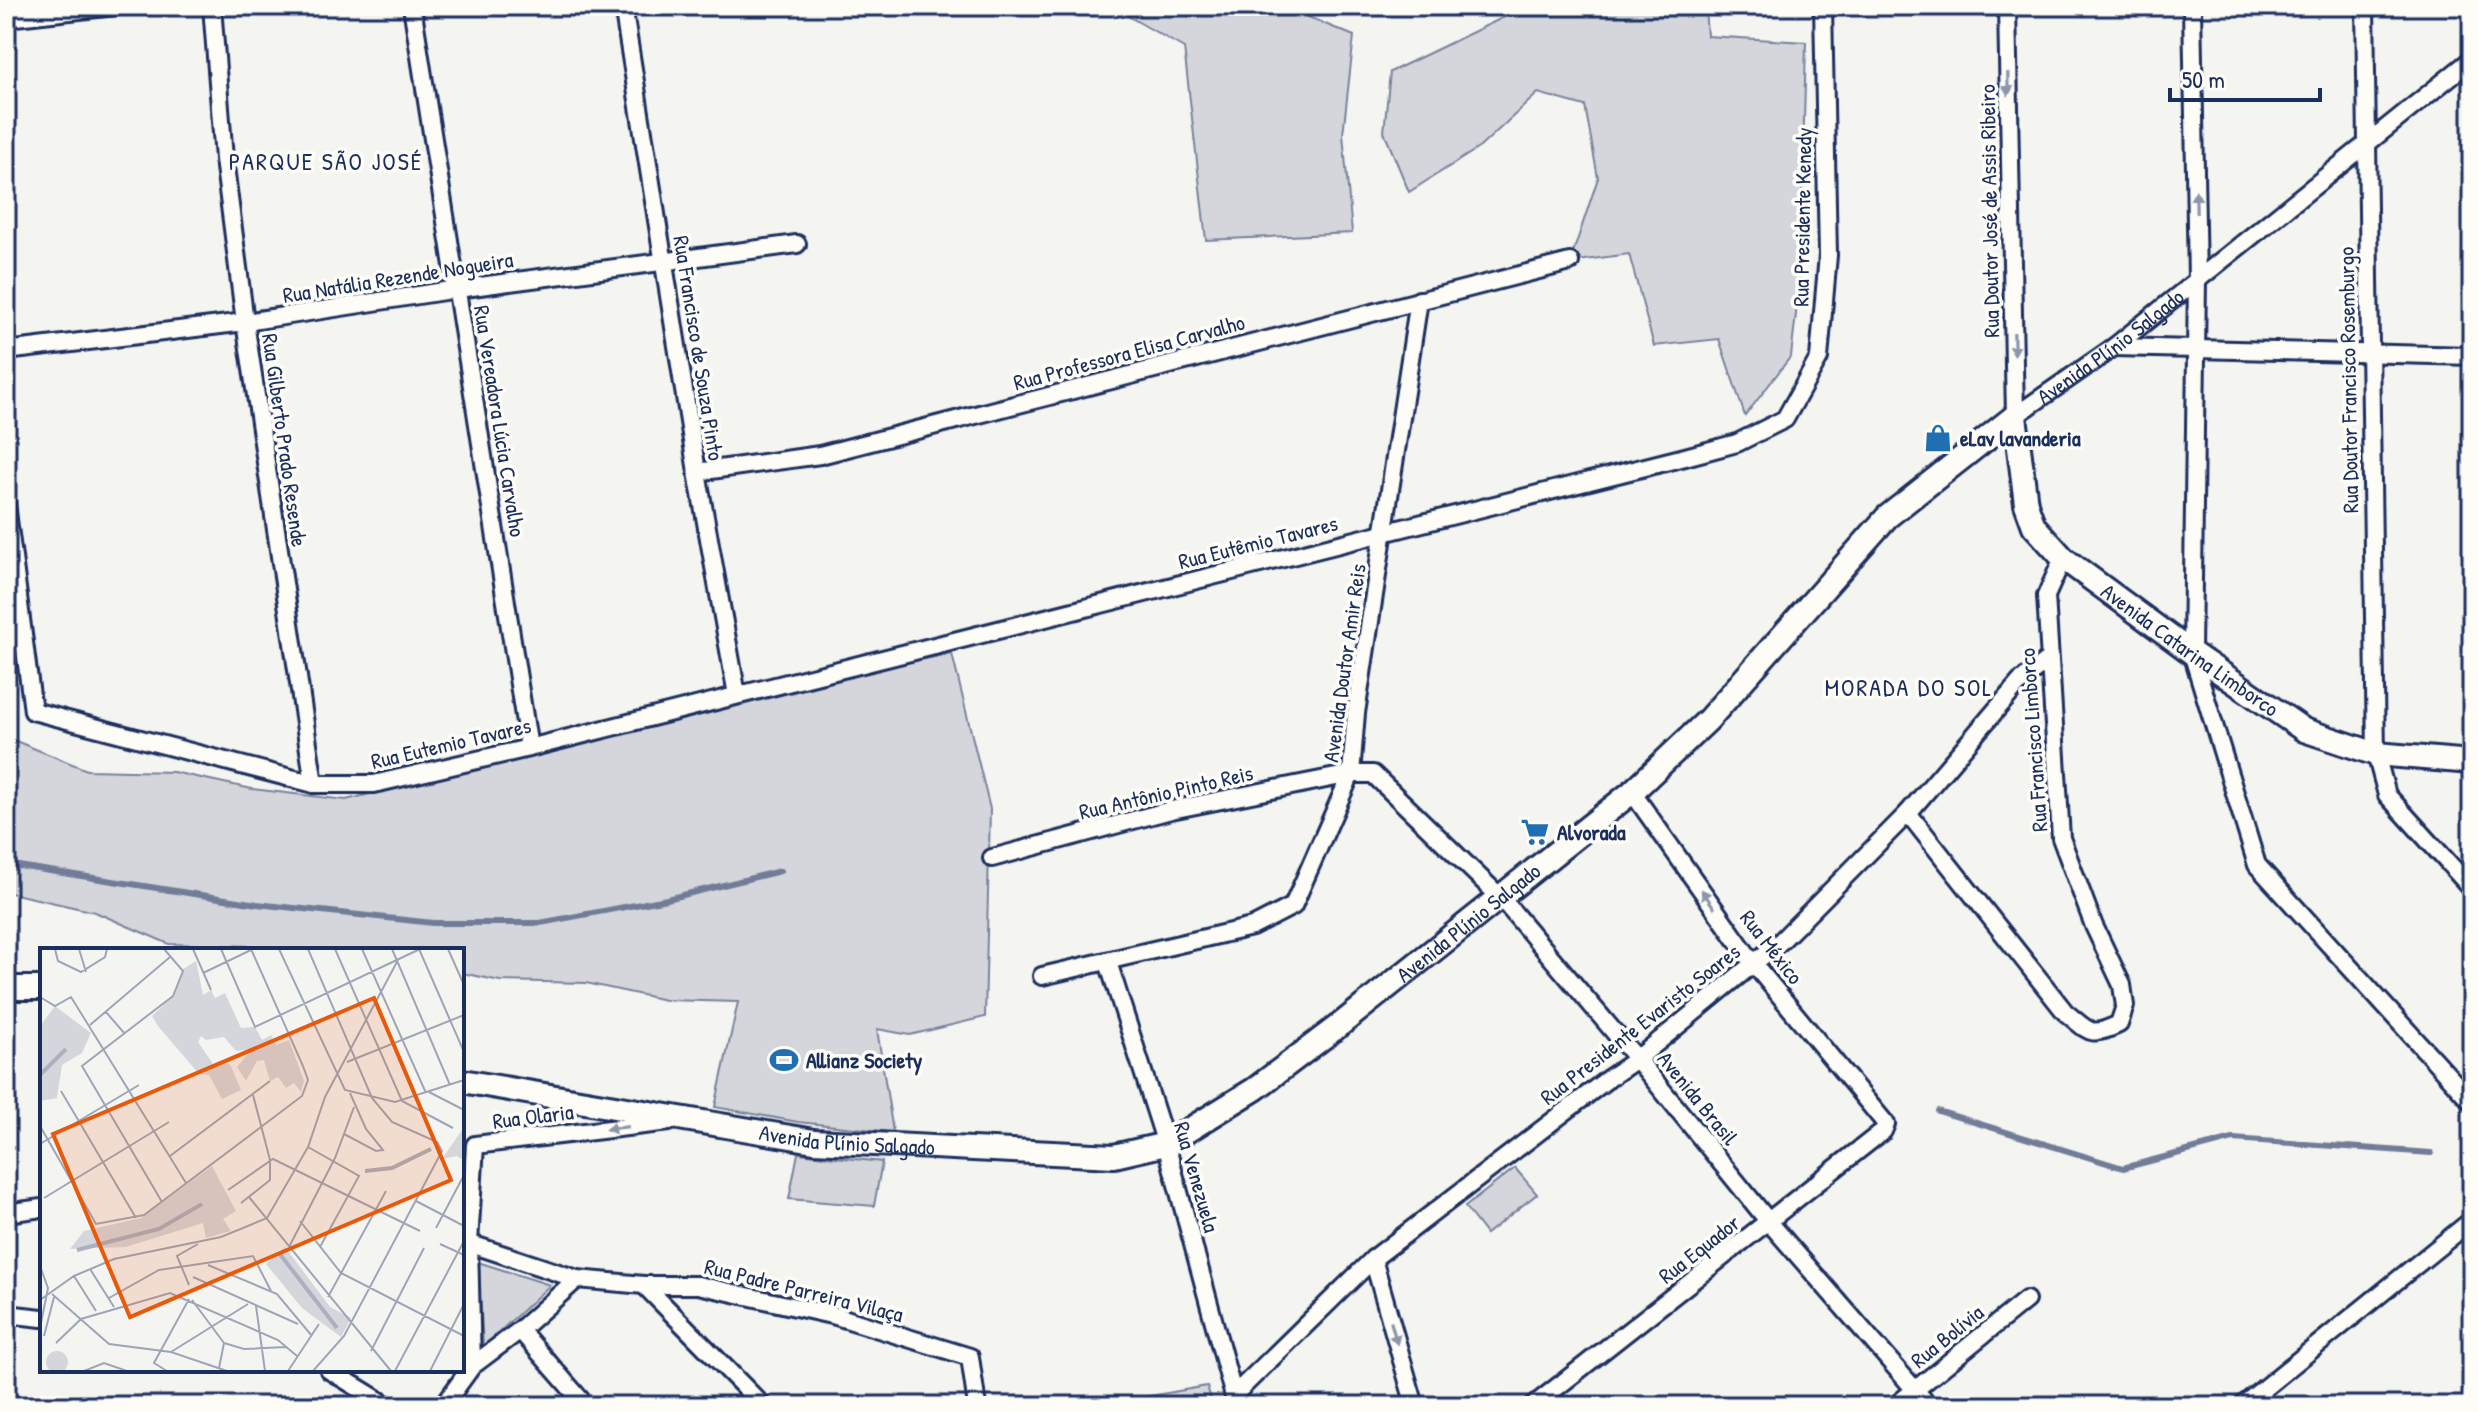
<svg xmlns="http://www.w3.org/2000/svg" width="2478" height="1412" viewBox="0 0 2478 1412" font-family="'Patrick Hand',sans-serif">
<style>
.green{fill:#d4d6db;stroke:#78829c;stroke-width:2}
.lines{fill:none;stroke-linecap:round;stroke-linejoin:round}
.stream{stroke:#717c98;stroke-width:6}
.minor-casing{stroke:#1b2f5e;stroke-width:22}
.tertiary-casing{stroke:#1b2f5e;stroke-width:28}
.minor{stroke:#fdfcf7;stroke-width:16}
.tertiary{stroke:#fdfcf7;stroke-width:22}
.oneway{fill:#8c96aa}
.labels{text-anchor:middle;stroke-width:7;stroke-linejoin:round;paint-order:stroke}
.street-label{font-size:22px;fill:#1b2f5e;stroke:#fdfcf7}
.poi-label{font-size:22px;font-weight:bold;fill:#1b2f5e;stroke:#fdfcf7;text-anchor:start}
.neighbourhood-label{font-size:24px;letter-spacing:2px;fill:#1b2f5e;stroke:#fdfcf7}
.inset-river{fill:none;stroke:#aab0bf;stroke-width:4}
.inset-road{fill:none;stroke:#9da5b6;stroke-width:2}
.view{fill:#e8590c;fill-opacity:0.15;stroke:#e8590c;stroke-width:4}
.inset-edge{fill:none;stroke:#1b2f5e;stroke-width:4}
</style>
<rect width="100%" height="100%" fill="#f4f4f1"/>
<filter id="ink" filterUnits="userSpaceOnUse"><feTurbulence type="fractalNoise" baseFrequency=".0125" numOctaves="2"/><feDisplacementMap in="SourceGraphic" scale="16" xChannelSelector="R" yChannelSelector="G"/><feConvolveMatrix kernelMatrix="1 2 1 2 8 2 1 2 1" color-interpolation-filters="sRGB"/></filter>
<g filter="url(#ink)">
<!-- green -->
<g class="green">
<path d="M1125,6H1282L1354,36L1343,134L1352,233L1206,240L1184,48L1126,15Z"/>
<path d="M1527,6H1705L1707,36L1806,42L1800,280L1791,356L1745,416L1719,339L1654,346L1629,254L1570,262L1598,178L1585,106L1538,93L1480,147L1409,192L1384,132L1390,72Z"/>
<path d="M952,654L990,809L985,1017L910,1035L877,1029L893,1132L798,1122L715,1107L738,1002L665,1000L586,983L500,981L462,973V950H275L255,946L169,944L95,912L6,892V737L87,770L173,772L252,789L346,800L887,666Z"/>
<path d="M798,1153L882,1162L874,1206L789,1199Z"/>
<path d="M1515,1168L1537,1194L1486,1234L1465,1207Z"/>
<path d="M478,1262L550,1285L483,1347Z"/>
<path d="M1207,1386L1213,1406H1115L1117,1402Z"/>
</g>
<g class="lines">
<!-- stream -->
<g class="stream">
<path d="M6,864L257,904L433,923H540L667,899L780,871"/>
<path d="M1938,1111L2123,1168L2233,1139L2431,1153"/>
</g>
<defs>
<g id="minor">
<path d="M212,6L224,159L245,322L314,784"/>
<path d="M412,6L529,748"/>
<path d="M623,6L697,472L737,695"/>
<path d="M2007,6L2015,416"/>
<path d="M2192,6L2197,280L2192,653L2257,865L2472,1102"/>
<path d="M2365,6L2376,754L2387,795L2472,889"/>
<path d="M6,18L116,6"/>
<path d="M2114,347L2472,356"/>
<path d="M6,351L245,322L457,289L797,244"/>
<path id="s1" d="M2015,416L2114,347L2472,59"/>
<path d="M697,472L820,455L1570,262"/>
<path d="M6,504L33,711L314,784H374L529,748L1685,457L1737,443L1785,419L1819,358L1828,255L1823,6"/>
<path d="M1908,813L2065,1012C2090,1032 2089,1038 2119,1024L2125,1006L2122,985L2094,926L2061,838L2046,596L2063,558"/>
<path d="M992,858L1171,810L1351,774H1373L1501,898L1637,1059L1769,1222L1929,1406"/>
<path d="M1108,962L1166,1144L1236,1404"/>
<path d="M1042,976L1252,927L1293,906L1351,774L1356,713L1419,300"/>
<path d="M6,1213L42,1208"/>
<path d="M462,1241L577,1279L644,1285H698L836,1316L970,1357L977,1406"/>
<path d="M1373,1259L1415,1406"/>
<path d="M644,1285L763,1406"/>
<path d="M6,1314L42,1318"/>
<path d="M520,1330L586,1406"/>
<path d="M472,1366L469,1243L475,1145L669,1122"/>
<path d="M329,1370L388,1406"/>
<path d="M1234,1395L1373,1259L1609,1078L1637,1059L1781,941L1908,813L2020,682L2048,660"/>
<path d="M443,1406L472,1366L520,1330L577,1279"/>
<path d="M1533,1406L1883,1131L1886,1124L1753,963L1632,792"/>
<path d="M1895,1406L2026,1300"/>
<path d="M2242,1406L2472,1220"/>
</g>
<g id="tertiary">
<path id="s2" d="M2015,416L2026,504L2034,526L2063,558L2192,653L2304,730L2376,754L2472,762"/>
<path d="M6,988H42"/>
<path id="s3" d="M462,1081L814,1141L1114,1156L1166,1144L1255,1089L1341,1024L1632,792L1708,720L1887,517L2015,416"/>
</g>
</defs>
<!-- minor casing -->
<use href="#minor" class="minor-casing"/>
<!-- tertiary casing -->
<use href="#tertiary" class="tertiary-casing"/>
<!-- minor -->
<use href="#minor" class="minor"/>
<!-- tertiary -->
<use href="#tertiary" class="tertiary"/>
</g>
<!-- one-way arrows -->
<defs><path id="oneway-solid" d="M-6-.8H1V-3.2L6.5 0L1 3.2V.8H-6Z" transform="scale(2)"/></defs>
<g class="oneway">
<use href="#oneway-solid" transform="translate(2008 84) rotate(89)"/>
<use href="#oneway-solid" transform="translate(2196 202) rotate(-91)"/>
<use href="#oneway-solid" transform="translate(2014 344) rotate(89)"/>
<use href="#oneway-solid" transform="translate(1708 899) rotate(-125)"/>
<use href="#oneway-solid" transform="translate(617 1128) rotate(173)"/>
<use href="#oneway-solid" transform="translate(1394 1333) rotate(74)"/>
</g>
</g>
<!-- icons -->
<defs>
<symbol id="shop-bare" viewBox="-9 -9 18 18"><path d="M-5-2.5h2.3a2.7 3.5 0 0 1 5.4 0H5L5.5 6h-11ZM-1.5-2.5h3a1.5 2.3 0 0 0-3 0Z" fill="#1f6fb2" stroke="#fdfcf7" stroke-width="2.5" paint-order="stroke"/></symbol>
<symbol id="supermarket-bare" viewBox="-9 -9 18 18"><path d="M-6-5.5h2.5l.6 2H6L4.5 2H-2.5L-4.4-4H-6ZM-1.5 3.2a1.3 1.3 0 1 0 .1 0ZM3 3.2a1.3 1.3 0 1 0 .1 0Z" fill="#1f6fb2" stroke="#fdfcf7" stroke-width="2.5" paint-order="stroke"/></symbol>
<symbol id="stadium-bare" viewBox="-9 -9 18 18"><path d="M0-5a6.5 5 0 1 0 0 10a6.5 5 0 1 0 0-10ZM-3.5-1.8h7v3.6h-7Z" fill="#1f6fb2" stroke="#fdfcf7" stroke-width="2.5" paint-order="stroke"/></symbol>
</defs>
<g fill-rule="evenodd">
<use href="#shop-bare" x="1918" y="418" width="40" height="40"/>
<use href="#supermarket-bare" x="1515" y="812" width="40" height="40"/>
<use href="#stadium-bare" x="764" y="1040" width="40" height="40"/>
</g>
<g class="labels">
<!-- street labels -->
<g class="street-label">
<text transform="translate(1989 211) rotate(-91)" y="8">Rua Doutor José de Assis Ribeiro</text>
<text transform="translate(1802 217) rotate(-89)" y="8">Rua Presidente Kenedy</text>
<text transform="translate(398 277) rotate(-9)" y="8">Rua Natália Rezende Nogueira</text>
<text dy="8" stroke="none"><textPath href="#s1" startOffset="118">Avenida Plínio Salgado</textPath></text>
<text transform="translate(699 348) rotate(81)" y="8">Rua Francisco de Souza Pinto</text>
<text transform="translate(1129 352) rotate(-15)" y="8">Rua Professora Elisa Carvalho</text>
<text transform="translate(2348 380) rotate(-91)" y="8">Rua Doutor Francisco Rosemburgo</text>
<text transform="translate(500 421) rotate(81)" y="8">Rua Vereadora Lúcia Carvalho</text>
<text transform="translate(285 440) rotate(82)" y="8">Rua Gilberto Prado Resende</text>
<text transform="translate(1258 542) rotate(-14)" y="8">Rua Eutêmio Tavares</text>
<text dy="8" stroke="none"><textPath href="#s2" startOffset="312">Avenida Catarina Limborco</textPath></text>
<text transform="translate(1344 663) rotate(-82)" y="8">Avenida Doutor Amir Reis</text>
<text transform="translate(2033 740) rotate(-94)" y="8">Rua Francisco Limborco</text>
<text transform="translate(451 743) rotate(-13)" y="8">Rua Eutemio Tavares</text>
<text transform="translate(1166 792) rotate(-13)" y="8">Rua Antônio Pinto Reis</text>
<text dy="8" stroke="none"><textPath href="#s3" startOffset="1086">Avenida Plínio Salgado</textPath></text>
<text transform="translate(1772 947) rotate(52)" y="8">Rua México</text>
<text transform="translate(1640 1024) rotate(-38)" y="8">Rua Presidente Evaristo Soares</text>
<text transform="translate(1698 1098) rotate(51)" y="8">Avenida Brasil</text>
<text transform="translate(533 1116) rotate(-7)" y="8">Rua Olaria</text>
<text dy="8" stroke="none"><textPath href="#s3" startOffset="390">Avenida Plínio Salgado</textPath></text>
<text transform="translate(1197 1177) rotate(74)" y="8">Rua Venezuela</text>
<text transform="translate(1699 1249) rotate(-38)" y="8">Rua Equador</text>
<text transform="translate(804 1290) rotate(14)" y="8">Rua Padre Parreira Vilaça</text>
<text transform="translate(1947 1336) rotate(-39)" y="8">Rua Bolívia</text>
</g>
<!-- poi labels -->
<g class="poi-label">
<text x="1960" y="446">eLav lavanderia</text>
<text x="1557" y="840">Alvorada</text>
<text x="806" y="1068">Allianz Society</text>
</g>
<!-- neighbourhood labels -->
<g class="neighbourhood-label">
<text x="326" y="170">PARQUE SÃO JOSÉ</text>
<text x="1909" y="696">MORADA DO SOL</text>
</g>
</g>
<!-- overview -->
<g transform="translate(40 948)">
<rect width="424" height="424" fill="#f4f4f1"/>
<path d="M156,13L163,47L171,42L175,50L185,45L201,80L215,79L222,92L231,87L236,97L249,92L264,133L261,144L254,135L246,140L238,129L230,133L224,112L217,113L206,133L197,119L212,101L196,103L184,89L166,92L161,88L158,94L173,116H190L201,142L182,151L169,127L159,126L118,78L112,68L133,48L143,21ZM15,58L51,85L42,105L22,117L17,150L0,153V78ZM424,179V213L417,208L402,211ZM172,218L196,263L183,271L191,283L166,290L163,275L86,299L30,301L44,283L101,270ZM245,299L290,359L311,370L301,389L262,360L226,316ZM6 414a11 11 0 1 1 22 0a11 11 0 1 1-22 0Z" fill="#d4d6db"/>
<path class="inset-river" d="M0,127L26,101M325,223L352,220L391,201M37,302L119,281L162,256M239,305L297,380"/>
<path class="inset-road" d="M15,1L18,13L41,24L65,9L67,1M39,1L46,24M153,1L171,42M181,1L215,79L380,1M239,1L305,142L355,154L424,132M268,1L332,150L352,174L397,194L402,203L304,388L273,423M295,1L362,153L413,180M322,1L386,145M352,1L410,137M379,1L424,104M408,1L424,37M163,25L211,2M0,49L15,58L31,49L146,235M66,64L85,86M50,77L130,9M307,114L424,67M21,143L96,270M389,144L424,162M0,178L56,276L104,267L262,148L268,132L263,118L211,1M304,186L336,203L343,202L326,181L310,145M0,196L99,137M268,199L319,228L280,299M130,208L230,133M188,242L233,211L380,283M209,249L351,423M4,250L129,174M376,253L424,278M122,254L42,118L133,48L143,23L124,1M201,255L230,232V212L213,147M260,273L301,325L424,388M396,280L424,227M400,296L424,307M249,299L295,210L314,159M168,317L237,346L272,388M0,318L8,340L0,380M50,321L74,359M34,328L56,363M153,329L258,376M149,337L137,308L158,296M12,346L69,396L131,404L187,423M288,349L346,243M69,350L119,322L213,308L231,343M0,352L34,328L74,311L181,289L227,270L268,199L285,149L358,12M152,352L184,395M216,358L225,423M4,388L14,349M16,395L41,371L130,345L238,392L257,408M184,395L204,401L246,399M331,403L384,300M131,404L208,356M179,420L184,395M44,423L64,415L87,423M127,423L114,415L149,351M248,423L279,376M355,423L424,293M390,423L424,356"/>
<path class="view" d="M334,50L411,232L90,369L13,186Z"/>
<rect width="424" height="424" class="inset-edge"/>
</g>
<!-- margin -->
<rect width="2478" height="1412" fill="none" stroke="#fdfcf7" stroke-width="32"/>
<rect x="16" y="16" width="2446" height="1380" fill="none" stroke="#1b2f5e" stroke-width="3" filter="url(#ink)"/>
<!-- scale -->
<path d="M2170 88v12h150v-12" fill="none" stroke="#1b2f5e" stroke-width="4"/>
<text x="2182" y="88" font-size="24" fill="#1b2f5e" stroke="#fdfcf7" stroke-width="6" paint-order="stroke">50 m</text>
</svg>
